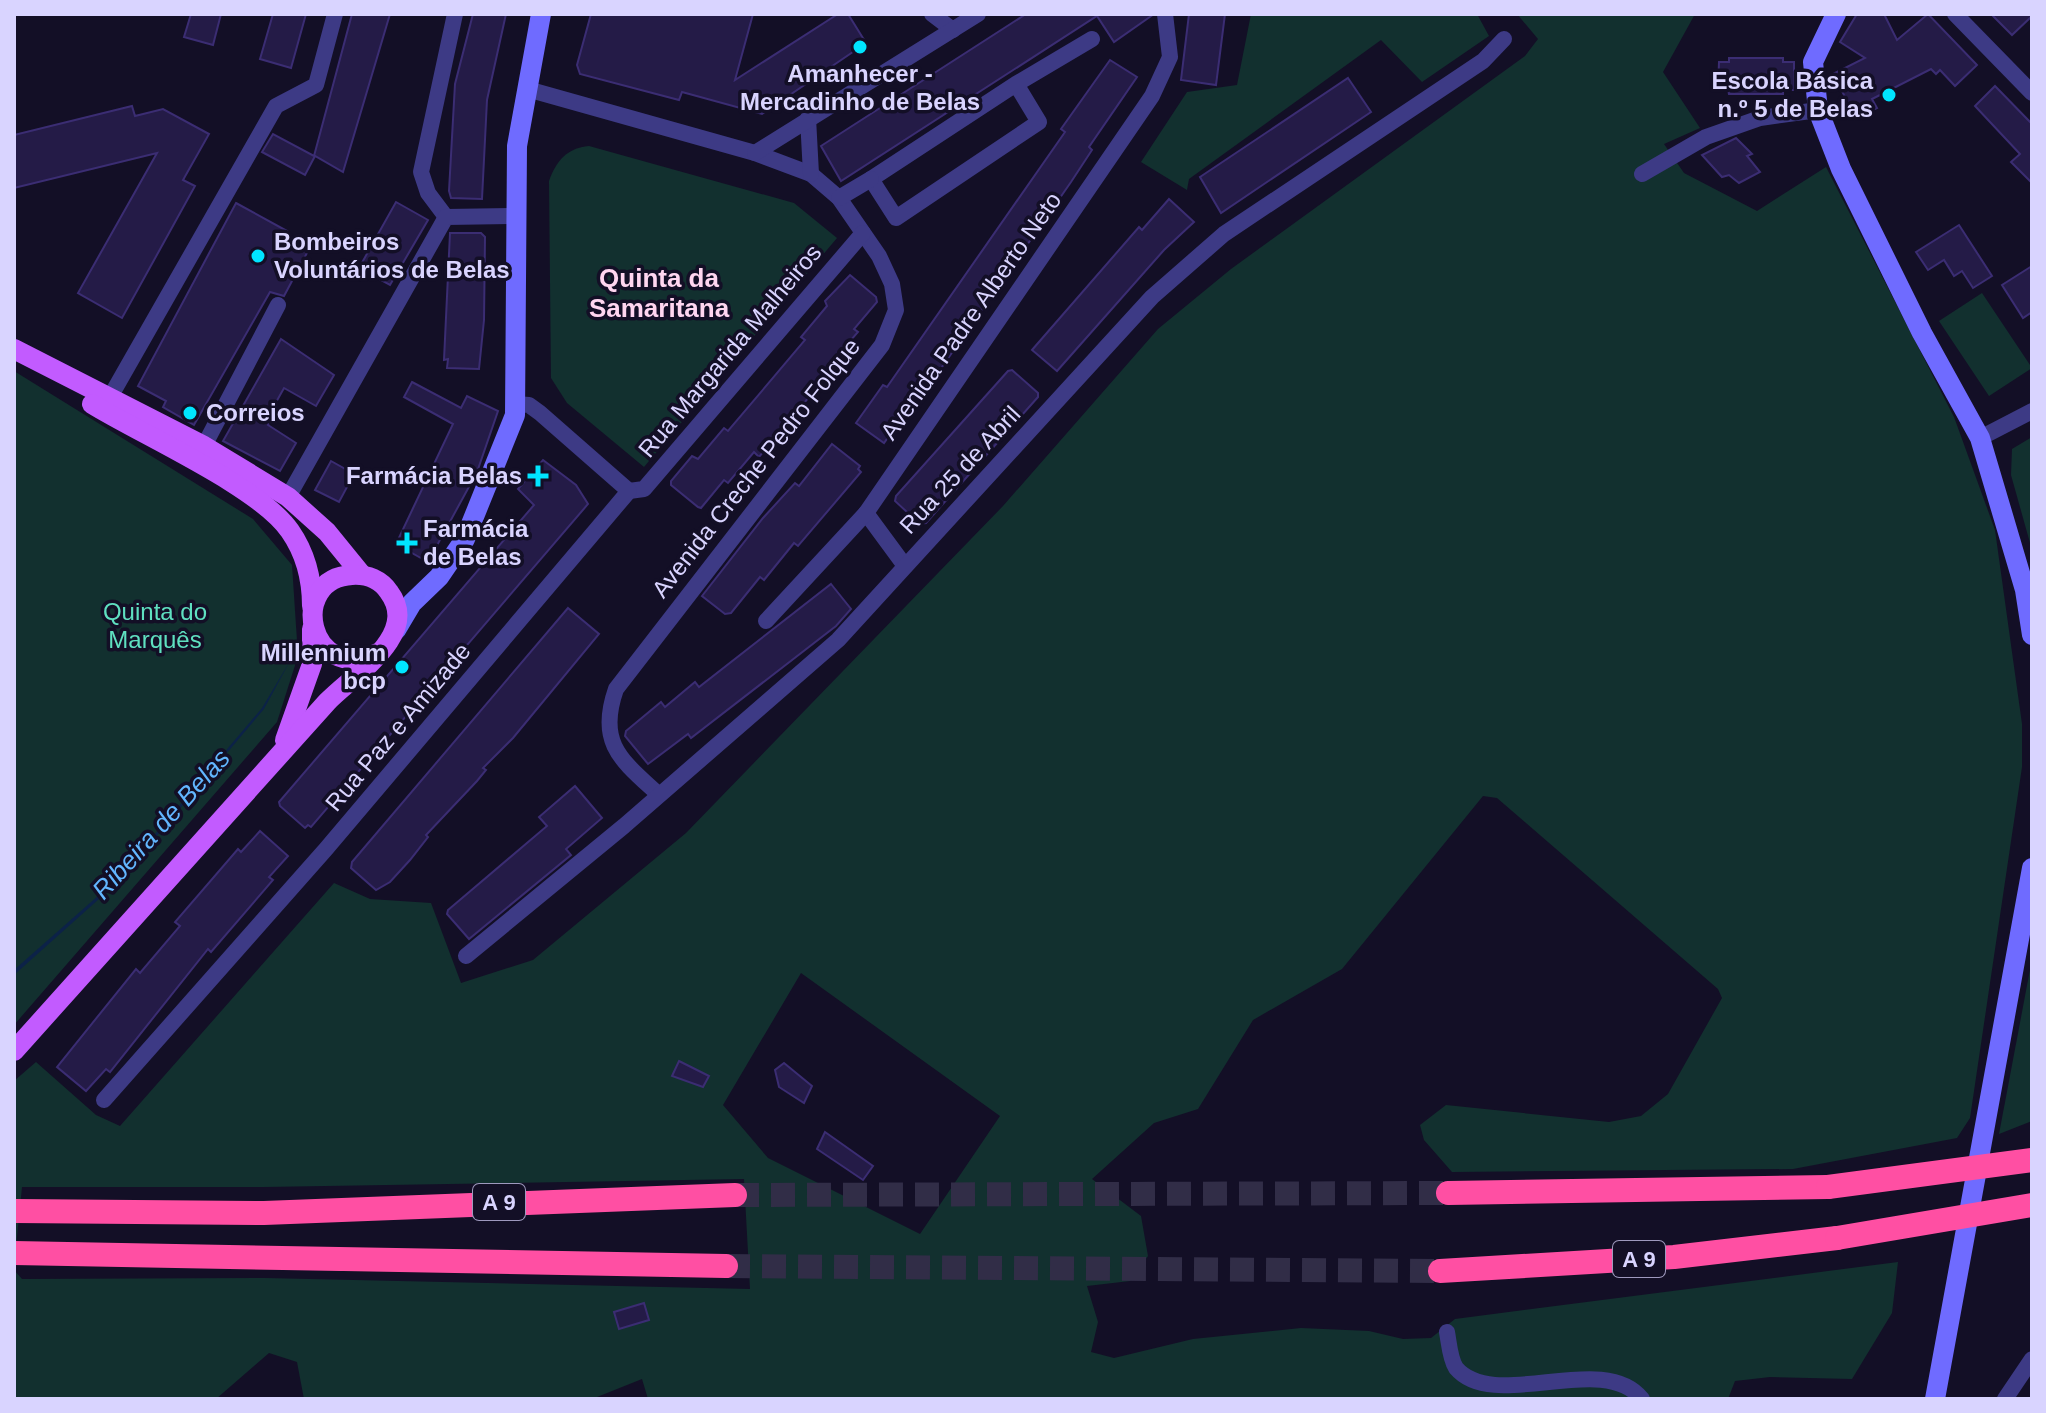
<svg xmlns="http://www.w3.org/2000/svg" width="2046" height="1413" viewBox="0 0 2046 1413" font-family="Helvetica,sans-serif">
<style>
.green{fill:#12302f;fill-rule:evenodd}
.water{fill:#0c2248}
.building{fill:#241b47;stroke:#3b2d73;stroke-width:2}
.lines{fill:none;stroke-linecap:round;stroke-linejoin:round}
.highway-tunnel{stroke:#312d47;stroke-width:24;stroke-dasharray:24 12;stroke-linecap:butt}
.street{stroke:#3d3a85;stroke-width:16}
.secondary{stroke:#6f6bff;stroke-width:20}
.primary{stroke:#c25bff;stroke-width:20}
.highway{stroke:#ff4fa3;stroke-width:24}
.highway-bridge{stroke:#ff4fa3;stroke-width:24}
.poi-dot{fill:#00e5ff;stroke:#130f26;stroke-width:3}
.labels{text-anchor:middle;stroke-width:7;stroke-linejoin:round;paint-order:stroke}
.shield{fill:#130f26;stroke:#9e99be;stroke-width:2}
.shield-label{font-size:22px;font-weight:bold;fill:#d9d4ff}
.poi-label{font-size:24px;font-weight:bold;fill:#d9d4ff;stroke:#130f26;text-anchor:end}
.street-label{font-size:24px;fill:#d9d4ff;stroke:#130f26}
.park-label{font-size:24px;fill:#5fe0c0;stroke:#130f26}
.neighbourhood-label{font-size:26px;font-weight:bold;fill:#ffd6f0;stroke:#130f26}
.water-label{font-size:26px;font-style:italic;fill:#62b6ff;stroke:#130f26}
</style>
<rect width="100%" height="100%" fill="#130f26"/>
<!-- green -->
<g class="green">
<path d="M1251,14H1477L1489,36L1422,82L1381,40L1189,179L1187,190L1141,162L1187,92L1237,85Z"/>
<path d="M1517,14H1695L1663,72L1700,128L1664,144L1684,173L1757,211L1826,167L1954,417L1995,530L2022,724V767L1970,1118L1957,1138L1793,1169L1452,1172L1424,1140L1420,1125L1446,1105L1609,1122L1641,1116L1668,1094L1722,998L1718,989L1497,798L1483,796L1342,969L1253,1020L1198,1109L1154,1123L1092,1179L1141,1216L1148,1256L1130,1281L1087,1286L1098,1322L1091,1352L1114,1358L1193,1339L1301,1328L1369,1331L1403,1339L1431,1338L1455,1319L1898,1262L1892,1313L1852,1379L1770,1377L1735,1381L1728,1399H648L642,1379L592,1399H304L297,1362L269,1353L216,1399H14V1270L22,1279L265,1278L750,1289L744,1179L264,1187H22L14,1267V1081L36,1062L96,1115L120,1126L334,883L370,899L431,903L461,983L533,960L686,833L1003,506L1158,329L1231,269L1525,56L1538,39ZM801,973L1000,1116L920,1234L768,1158L723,1105Z"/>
<path d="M589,146L794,203L837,238L644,467L567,403L551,378L549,181C556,161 567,148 589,146Z"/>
<path d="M1982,293L2032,368L1989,396L1939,321Z"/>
<path d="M14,371L253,519L292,565L298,656L277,722L14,1025Z"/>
<path d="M2032,437V550L2011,475L2012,449Z"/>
<path d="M2032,959V1121L1999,1134Z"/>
</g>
<!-- water -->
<path class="water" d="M290,661L264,709L118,882L14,975V970L116,880L262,708Z"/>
<!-- building -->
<g class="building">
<path d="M191,14H221L213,45L184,37Z"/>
<path d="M273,14H306L291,68L260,59Z"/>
<path d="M352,14H390L343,172L315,156L305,175L262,152L273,134L314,156Z"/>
<path d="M473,14H506L487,100L482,199L451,198L449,191L455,84Z"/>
<path d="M591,14H753L735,80L838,14H848L866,43L762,114L682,92L679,100L580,74L577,65Z"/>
<path d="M1026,14H1154L1114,42L1097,16L841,181L821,146Z"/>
<path d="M1189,14H1225L1216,85L1181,80Z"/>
<path d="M1857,14H1884L1897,40L1928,14L1977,65L1955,86L1940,70L1936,74L1931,69L1872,99L1877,108L1856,118L1833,74L1865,58L1840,42Z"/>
<path d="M1991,14H2032V16L2012,35Z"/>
<path d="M1729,58H1783V62H1794V90H1783V94H1729L1728,90L1718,89L1719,62H1729Z"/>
<path d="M1110,60L1137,77L1089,147L1092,150L1071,182L914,407L911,405L884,443L856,423L883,385L887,387L1065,132L1061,129Z"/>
<path d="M1348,78L1371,112L1221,213L1200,177Z"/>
<path d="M1995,86L2032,124V183L2011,162L2020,154L1975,106Z"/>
<path d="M132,106L135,116L163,109L209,134L183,180L195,186L122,318L78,293L157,153L14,188V135Z"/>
<path d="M1736,138L1752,154L1747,156L1760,172L1739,183L1729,175L1722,177L1702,155Z"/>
<path d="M1169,199L1194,222L1164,250L1057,371L1032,350L1139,227L1142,230Z"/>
<path d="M396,202L428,220L390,285L359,268Z"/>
<path d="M236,203L287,231L283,238L308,251L284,296L270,292L194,425L163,407L166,401L138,386Z"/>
<path d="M1959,225L1992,276L1973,288L1962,271L1954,276L1944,260L1928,270L1916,252Z"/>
<path d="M450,233H481L485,237L484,320L479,369L447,368L448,359L444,360Z"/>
<path d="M2032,266V312L2023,318L2002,285Z"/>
<path d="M850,275L876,297L877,302L854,329L858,332L831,363L835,366L759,457L754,452L728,483L724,480L701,508L698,507L671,485V481L692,456L698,459L724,428L728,431L805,340L801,337L827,306L825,301Z"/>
<path d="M281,339L334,375L316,406L284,388L270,413L273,414L268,425L296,443L280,471L223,441Z"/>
<path d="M1012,370L1038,393V397L926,523L920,524L895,501L896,496L1008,371Z"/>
<path d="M412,382L461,408L467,396L498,411L477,472L428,562L396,544L453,424L404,397Z"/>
<path d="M832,444L860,466L858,469L861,472L798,546L794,543L764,580L760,577L731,613L725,614L702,596L763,518L795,483L799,486Z"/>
<path d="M543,460L576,485L588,504L311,827L308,825L305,828L280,806L279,802L534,505L518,489Z"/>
<path d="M331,461L354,474L339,502L315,490Z"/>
<path d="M831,584L851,609L836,626L691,738L688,734L648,764L625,736L626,731L661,702L665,707L695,682L699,687Z"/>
<path d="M568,608L599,634L513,738L483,768L486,770L477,781L426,835L428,837L410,860L390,882L376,890L351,868L352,862Z"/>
<path d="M575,786L602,818L566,849L571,855L469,939L447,914L448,910L547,826L539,817Z"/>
<path d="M260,831L288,856L269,877L273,880L211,952L208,949L110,1072L106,1069L86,1091L57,1067L136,969L140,973L180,926L175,922L238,849L241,852Z"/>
<path d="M679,1061L709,1076L703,1087L672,1076Z"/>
<path d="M784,1063L812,1086L804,1103L779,1087L775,1070Z"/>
<path d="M825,1132L873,1166L863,1180L817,1149Z"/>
<path d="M644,1303L649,1320L619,1329L614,1312Z"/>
</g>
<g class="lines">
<!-- highway-tunnel -->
<g class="highway-tunnel">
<path d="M735,1195L1448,1193"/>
<path d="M726,1266L1440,1271"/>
</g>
<!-- street -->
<g class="street">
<path d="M932,14L953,30"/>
<path d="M1955,14L2032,93"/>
<path d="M1016,84L1039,122L896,218L871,179L1016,84L1092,39"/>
<path d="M527,89L755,153L811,174L839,198L879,256L892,284L896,310L882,345L616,689C597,743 621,760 658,794"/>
<path d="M808,118L811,174"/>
<path d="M755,153L978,14"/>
<path d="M1642,174L1706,137L1760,118L1818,110"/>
<path d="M839,198L871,179"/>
<path d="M446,217L428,193L421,172L455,14"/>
<path d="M109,399L276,106L316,85L335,14"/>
<path d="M1980,438L2032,411"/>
<path d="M204,446L278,305"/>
<path d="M629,491L644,489L863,233"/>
<path d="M288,497L446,217L518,216"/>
<path d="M866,513L905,566"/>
<path d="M766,621L866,513L1152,96L1170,57L1165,14"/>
<path d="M466,956L624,826L838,640L1152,297L1224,234L1483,61L1504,39"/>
<path d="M104,1100L326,849L629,491L540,413L529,405L516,404"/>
<path d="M1447,1332C1449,1343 1450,1359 1456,1368C1494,1413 1603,1350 1642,1399"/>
<path d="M2005,1399L2032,1359"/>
</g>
<!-- secondary -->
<g class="secondary">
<path d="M1836,14L1813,62L1818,110L1841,169L1922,333L1980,438L2025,590L2032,635"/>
<path d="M396,630L412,603L439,577L465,539L515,415L517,146L541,14"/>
<path d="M1935,1399L2032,868"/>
</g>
<!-- primary -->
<g class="primary">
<path d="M14,349L204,446L288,497L327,532L362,575"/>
<path d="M92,404C142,435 259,486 290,531C306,554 312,578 312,606"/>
<path d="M285,740L312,664V629"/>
<path d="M14,1051L327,702C353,675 421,635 389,592C381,580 367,574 352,575C287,578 307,687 380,652"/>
</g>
<!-- highway -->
<g class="highway">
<path d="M1448,1193L1828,1187"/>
<path d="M14,1211L264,1213L735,1195"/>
<path d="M14,1253L726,1266"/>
<path d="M1440,1271L1674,1257L1837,1238"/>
</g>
<!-- highway-bridge -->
<g class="highway-bridge">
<path d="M1828,1187L2032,1160"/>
<path d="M1837,1238L2032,1205"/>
</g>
</g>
<!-- markers -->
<g class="poi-dot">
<circle cx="860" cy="47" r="8"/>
<circle cx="1889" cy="95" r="8"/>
<circle cx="258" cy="256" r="8"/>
<circle cx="190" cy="413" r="8"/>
<path d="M534 464h8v8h8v8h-8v8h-8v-8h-8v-8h8z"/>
<path d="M403 531h8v8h8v8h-8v8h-8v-8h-8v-8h8z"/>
<circle cx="402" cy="667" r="8"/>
</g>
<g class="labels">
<!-- shield labels -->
<g class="shield">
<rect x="473" y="1184" width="52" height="36" rx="6"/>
<rect x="1613" y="1241" width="52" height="36" rx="6"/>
</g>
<g class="shield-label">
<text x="499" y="1210">A 9</text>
<text x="1639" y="1267">A 9</text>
</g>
<!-- poi labels -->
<g class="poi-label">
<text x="860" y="82" text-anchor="middle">Amanhecer -<tspan x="860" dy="28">Mercadinho de Belas</tspan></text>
<text x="1873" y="89">Escola Básica<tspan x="1873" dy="28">n.º 5 de Belas</tspan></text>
<text x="274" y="250" text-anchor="start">Bombeiros<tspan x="274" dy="28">Voluntários de Belas</tspan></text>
<text x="206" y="421" text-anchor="start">Correios</text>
<text x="522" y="484">Farmácia Belas</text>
<text x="423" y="537" text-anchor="start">Farmácia<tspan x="423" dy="28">de Belas</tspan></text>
<text x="386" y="661">Millennium<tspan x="386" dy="28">bcp</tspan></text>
</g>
<!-- street labels -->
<g class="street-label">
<text transform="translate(971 316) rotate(-55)" y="8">Avenida Padre Alberto Neto</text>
<text transform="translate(730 351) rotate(-50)" y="8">Rua Margarida Malheiros</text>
<text transform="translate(756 468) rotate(-52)" y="8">Avenida Creche Pedro Folque</text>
<text transform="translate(960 470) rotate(-47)" y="8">Rua 25 de Abril</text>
<text transform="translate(398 727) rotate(-50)" y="8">Rua Paz e Amizade</text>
</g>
<!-- park labels -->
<g class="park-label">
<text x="155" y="620">Quinta do<tspan x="155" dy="28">Marquês</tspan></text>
</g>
<!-- neighbourhood labels -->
<g class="neighbourhood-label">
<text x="659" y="287">Quinta da<tspan x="659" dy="30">Samaritana</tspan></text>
</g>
<!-- water labels -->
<g class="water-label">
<text transform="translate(161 824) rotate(-48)" y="9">Ribeira de Belas</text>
</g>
</g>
<!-- border -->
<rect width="2046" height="1413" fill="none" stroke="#d9d4ff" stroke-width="32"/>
</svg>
